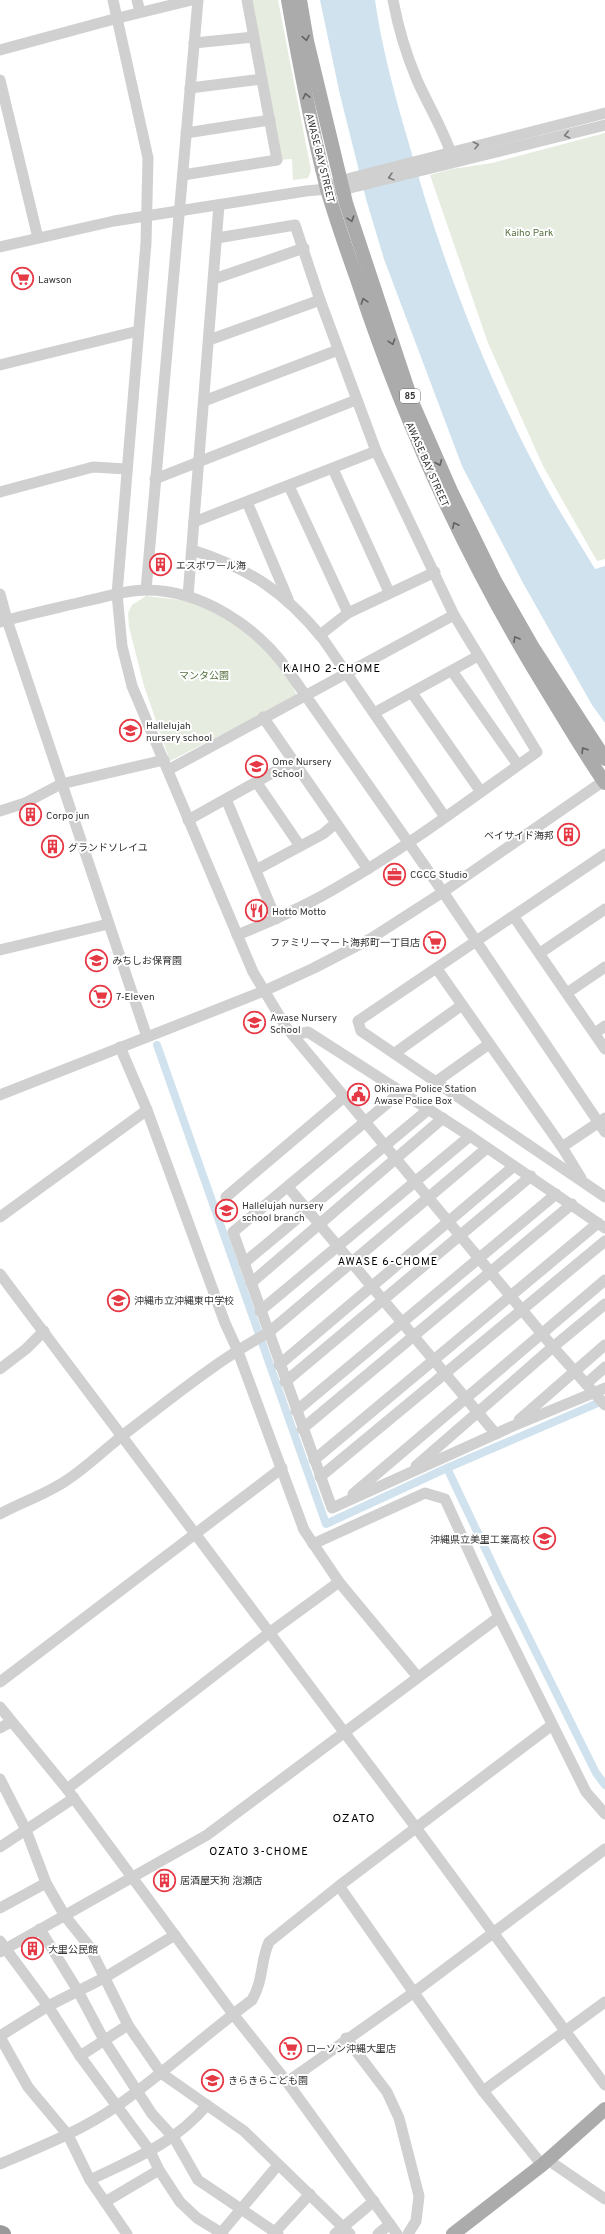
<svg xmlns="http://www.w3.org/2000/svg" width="605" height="2234" viewBox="0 0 605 2234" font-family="Overpass,'Noto Sans JP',sans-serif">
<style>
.green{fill:#e6ecdf}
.water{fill:#cfe2ee}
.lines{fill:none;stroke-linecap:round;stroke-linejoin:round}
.canal{stroke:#cfe2ee;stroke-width:8}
.minor{stroke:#d0d0d0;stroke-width:11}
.major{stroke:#ababab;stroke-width:14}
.highway{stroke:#9a9a9a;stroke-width:16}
.oneway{stroke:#636363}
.oneway2{stroke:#7a7a7a}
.labels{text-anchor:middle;stroke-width:4;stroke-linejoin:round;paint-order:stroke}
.shield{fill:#fff;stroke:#707070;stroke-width:1}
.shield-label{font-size:9px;font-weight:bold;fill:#333}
.street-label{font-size:10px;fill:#333;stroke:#fff}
.park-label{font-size:10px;fill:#56703f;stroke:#fff}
.poi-label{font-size:10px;fill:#333;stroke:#fff;text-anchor:start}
.neighbourhood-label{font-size:11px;letter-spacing:1px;fill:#000;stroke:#fff}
.quarter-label{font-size:12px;letter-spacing:1px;fill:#000;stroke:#fff}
</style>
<rect width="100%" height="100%" fill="#fff"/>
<!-- green -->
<g class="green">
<path d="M248,0H278L311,170L308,178L293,180L292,159L278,160Z"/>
<path d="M605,133V559L597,561L543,466L488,343L430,175L452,169L492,163Z"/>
<path d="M146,596L189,601L222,614L260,640L289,679L297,696L170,761L144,686L129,627L128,613L132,605Z"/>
</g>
<!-- water -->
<path class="water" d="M320,0H375C382,49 395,96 409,144C442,263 488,381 547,489C562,516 579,542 595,569L605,566V723L592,705L523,583L462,466L384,259L366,199L340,95Z"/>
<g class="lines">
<!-- canal -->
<g class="canal">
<path d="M157,1045L326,1524L447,1468L605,1400"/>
<path d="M447,1468L501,1582L596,1773L605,1785"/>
</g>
<!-- minor -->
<g class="minor">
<path d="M113,0L148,158L146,243L117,594L122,646L132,686L253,972L286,1027L553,1347L605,1405"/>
<path d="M137,0L140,12"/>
<path d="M393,0C398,27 406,54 417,80C429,107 444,130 453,159"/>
<path d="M194,43L254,37"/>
<path d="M0,50L118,18L192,0"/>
<path d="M0,80L38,238"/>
<path d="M190,88L262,79"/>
<path d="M186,133L270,120"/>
<path d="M183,175L277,160L247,0"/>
<path d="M335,184L351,178L605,113"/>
<path d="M217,238L295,225L320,300L376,451L454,615L537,752C473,797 409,846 341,885C308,905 272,921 237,935"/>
<path d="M0,247L114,221L306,191L327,189L342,190L605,125"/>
<path d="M214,279L304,248"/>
<path d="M209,340L320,300"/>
<path d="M0,365L138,331"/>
<path d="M204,401L338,350"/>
<path d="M333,469L389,592"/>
<path d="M155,479L356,400"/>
<path d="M289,486L348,613"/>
<path d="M0,492L93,467L126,469"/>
<path d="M247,502L288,599"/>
<path d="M194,522L376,451"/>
<path d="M192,550C249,568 285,592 323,639L445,817"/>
<path d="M146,590L198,0"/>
<path d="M0,594L7,620L147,1037"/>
<path d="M188,596L219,205"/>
<path d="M0,622C28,614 57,608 86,601C105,597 126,590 146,590C202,590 256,626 287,669L443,892L605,1132"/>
<path d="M320,635L348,613L435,572"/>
<path d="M452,671L518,765"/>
<path d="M412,693L481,792"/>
<path d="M374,713L478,656"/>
<path d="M263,717L368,869"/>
<path d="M168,770L454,615"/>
<path d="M257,783L300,846"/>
<path d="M226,799L276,919"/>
<path d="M0,811L25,803L61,784L164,760"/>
<path d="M188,820L294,761"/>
<path d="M605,854L358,1021L361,1031L605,1197"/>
<path d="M256,870L323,834L336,823"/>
<path d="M514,917L605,1049"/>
<path d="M0,950L108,924"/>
<path d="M540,953L605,909"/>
<path d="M437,969L562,1147L581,1178"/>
<path d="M567,993L605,967"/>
<path d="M595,1033L605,1026"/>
<path d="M293,1035L308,1032L470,1136L605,1228"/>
<path d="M120,1047L147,1110L225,1323L237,1349L304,1530L339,1582L417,1676"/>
<path d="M395,1053L462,1005"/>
<path d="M437,1081L489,1044"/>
<path d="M402,1091L233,1232L332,1508L513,1426L605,1388"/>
<path d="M0,1095L264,991L314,968L370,939L443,892L605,780"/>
<path d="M562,1147L605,1118"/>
<path d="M288,1187L496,1434"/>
<path d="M226,1197L344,1097"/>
<path d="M0,1217L147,1110"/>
<path d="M244,1263L429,1109"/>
<path d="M0,1274L417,1829L605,2085"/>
<path d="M251,1283L443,1118"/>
<path d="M260,1311L470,1136"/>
<path d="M279,1365L514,1166"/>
<path d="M0,1369L26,1349L44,1331"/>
<path d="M285,1382L531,1176"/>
<path d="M586,1384L605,1367"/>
<path d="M296,1411L556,1194"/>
<path d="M519,1420L605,1345"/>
<path d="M302,1429L572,1204"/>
<path d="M314,1460L598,1223"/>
<path d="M416,1466L547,1352L605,1304"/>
<path d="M320,1477L605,1241"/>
<path d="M353,1494L605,1280"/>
<path d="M0,1514C22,1502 47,1494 67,1480C87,1467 104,1450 122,1436C169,1400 216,1361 268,1333L487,1148"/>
<path d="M313,1544L425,1493L445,1499L499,1617L586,1792L605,1814"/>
<path d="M0,1682L282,1468"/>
<path d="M0,1707L67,1789L233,2014L287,2082L397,2234"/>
<path d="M0,1728L11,1722"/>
<path d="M0,1779L26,1830L46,1883L65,1916L89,1946L128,2025L161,2073L244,2131L350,2234"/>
<path d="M67,1789L269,1633L339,1582"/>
<path d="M0,1847L74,1798"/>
<path d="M339,1886L483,2091L542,2165"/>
<path d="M0,1908L46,1883"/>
<path d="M40,1929L78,1991L104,2040L152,2114L174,2138L198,2180L278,2234"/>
<path d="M0,1941L48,2006L80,2056L150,2151L159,2170L180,2202L197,2218L223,2234"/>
<path d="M0,1952L207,1835L499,1617"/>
<path d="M0,2036L48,2006L104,1978L175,1935"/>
<path d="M0,2037L28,2087L68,2135L90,2180L127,2234"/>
<path d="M346,2038L387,2092L399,2118L419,2196L416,2221L408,2234"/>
<path d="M80,2056L128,2025"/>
<path d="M287,2082L413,1993L605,1849"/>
<path d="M483,2091L605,2002"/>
<path d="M548,2160L605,2199"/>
<path d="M0,2164C40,2147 81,2131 117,2106C164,2073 206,2034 252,2000C264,1979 260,1962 269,1942L339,1886L552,1725"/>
<path d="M90,2180C135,2158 174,2144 207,2105"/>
<path d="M105,2202L159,2170"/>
<path d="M221,2233L278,2165"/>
<path d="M273,2234L310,2194"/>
<path d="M335,2234L374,2201"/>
<path d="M378,2234L390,2224"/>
</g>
<!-- major -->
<g class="major">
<path d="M288,0C299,63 311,126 327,189C336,220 347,251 358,282C405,425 467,561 546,689C565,720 584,753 605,783"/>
<path d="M300,0L307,41L346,203L412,402L451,491L495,581L532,646L605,759"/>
<path d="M453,2234L542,2165L605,2109"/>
</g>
<!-- highway -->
<path class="highway" d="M0,2233L3,2234"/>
</g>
<!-- one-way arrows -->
<defs><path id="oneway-chevron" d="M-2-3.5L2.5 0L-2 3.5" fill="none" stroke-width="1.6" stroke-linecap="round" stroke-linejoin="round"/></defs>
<g class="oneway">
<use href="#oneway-chevron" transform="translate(306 38) rotate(79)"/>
<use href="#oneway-chevron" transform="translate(306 96) rotate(-103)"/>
<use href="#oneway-chevron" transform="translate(351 219) rotate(72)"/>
<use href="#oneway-chevron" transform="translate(364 301) rotate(-108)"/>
<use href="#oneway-chevron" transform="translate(392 342) rotate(72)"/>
<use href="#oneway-chevron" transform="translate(439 463) rotate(67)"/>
<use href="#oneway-chevron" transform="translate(455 525) rotate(-116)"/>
<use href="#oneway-chevron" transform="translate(516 639) rotate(-120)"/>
<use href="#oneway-chevron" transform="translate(584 750) rotate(-122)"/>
</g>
<g class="oneway2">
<use href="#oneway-chevron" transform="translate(567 135) rotate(167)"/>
<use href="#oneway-chevron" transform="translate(476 145) rotate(-14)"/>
<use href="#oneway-chevron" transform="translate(391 177) rotate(165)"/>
</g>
<!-- icons -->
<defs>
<symbol id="supermarket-ring" viewBox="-11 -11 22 22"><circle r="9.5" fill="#fff" stroke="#e63946" stroke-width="1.5"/><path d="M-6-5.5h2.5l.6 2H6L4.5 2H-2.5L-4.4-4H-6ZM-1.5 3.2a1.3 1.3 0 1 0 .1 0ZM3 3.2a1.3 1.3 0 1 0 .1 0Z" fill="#e63946"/></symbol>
<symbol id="building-ring" viewBox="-11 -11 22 22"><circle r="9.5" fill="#fff" stroke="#e63946" stroke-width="1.5"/><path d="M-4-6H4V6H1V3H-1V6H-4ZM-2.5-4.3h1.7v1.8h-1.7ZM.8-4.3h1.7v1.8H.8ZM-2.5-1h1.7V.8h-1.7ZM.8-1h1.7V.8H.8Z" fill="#e63946"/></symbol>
<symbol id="school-ring" viewBox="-11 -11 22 22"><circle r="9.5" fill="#fff" stroke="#e63946" stroke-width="1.5"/><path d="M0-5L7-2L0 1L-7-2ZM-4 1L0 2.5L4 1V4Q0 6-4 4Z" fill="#e63946"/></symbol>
<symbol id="office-ring" viewBox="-11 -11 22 22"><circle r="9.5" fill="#fff" stroke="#e63946" stroke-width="1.5"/><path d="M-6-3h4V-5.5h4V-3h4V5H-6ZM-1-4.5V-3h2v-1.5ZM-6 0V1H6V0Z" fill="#e63946"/></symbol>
<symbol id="restaurant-ring" viewBox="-11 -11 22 22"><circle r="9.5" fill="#fff" stroke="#e63946" stroke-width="1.5"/><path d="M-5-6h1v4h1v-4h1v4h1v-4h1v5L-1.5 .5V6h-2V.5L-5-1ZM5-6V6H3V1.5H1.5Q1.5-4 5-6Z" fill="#e63946"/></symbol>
<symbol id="civic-ring" viewBox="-11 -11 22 22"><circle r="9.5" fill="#fff" stroke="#e63946" stroke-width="1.5"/><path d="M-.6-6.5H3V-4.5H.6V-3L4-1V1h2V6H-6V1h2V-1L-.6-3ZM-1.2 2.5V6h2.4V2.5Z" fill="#e63946"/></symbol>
</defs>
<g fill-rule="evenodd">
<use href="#supermarket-ring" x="10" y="266" width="25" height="25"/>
<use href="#building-ring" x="148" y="552" width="25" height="25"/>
<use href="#school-ring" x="118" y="718" width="25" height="25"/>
<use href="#school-ring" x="244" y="754" width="25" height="25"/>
<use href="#building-ring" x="18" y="802" width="25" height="25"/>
<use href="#building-ring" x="556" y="822" width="25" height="25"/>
<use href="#building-ring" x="40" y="834" width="25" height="25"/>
<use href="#office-ring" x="382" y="862" width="25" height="25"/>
<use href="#restaurant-ring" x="244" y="898" width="25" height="25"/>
<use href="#supermarket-ring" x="422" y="930" width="25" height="25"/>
<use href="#school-ring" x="84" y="948" width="25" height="25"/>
<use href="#supermarket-ring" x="88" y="984" width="25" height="25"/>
<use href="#school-ring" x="242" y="1010" width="25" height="25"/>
<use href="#civic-ring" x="346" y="1082" width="25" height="25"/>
<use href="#school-ring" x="214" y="1198" width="25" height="25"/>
<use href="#school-ring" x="106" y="1288" width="25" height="25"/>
<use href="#school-ring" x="532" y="1526" width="25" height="25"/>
<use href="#building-ring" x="152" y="1868" width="25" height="25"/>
<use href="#building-ring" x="20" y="1936" width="25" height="25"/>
<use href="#supermarket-ring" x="278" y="2036" width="25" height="25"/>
<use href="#school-ring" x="200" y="2068" width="25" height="25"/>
</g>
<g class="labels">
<!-- shield labels -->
<rect class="shield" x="400" y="389" width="20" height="14" rx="3"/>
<g class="shield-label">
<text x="410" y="399">85</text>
</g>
<!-- street labels -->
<g class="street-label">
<text transform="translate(321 158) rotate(76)" y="4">AWASE BAY STREET</text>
<text transform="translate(428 464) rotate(66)" y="4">AWASE BAY STREET</text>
</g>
<!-- park labels -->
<g class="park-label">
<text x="529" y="236">Kaiho Park</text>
<text x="204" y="679">マンタ公園</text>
</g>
<!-- poi labels -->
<g class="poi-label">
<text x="38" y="283">Lawson</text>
<text x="176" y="569">エスポワール海</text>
<text x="146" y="729">Hallelujah<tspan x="146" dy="12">nursery school</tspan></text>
<text x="272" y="765">Ome Nursery<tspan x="272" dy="12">School</tspan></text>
<text x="46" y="819">Corpo jun</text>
<text x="554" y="839" text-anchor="end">ベイサイド海邦</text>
<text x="68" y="851">グランドソレイユ</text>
<text x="410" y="878">CGCG Studio</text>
<text x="272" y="915">Hotto Motto</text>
<text x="420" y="946" text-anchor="end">ファミリーマート海邦町一丁目店</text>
<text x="112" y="964">みちしお保育園</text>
<text x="116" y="1000">7-Eleven</text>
<text x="270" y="1021">Awase Nursery<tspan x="270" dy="12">School</tspan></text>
<text x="374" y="1092">Okinawa Police Station<tspan x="374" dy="12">Awase Police Box</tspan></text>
<text x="242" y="1209">Hallelujah nursery<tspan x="242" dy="12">school branch</tspan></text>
<text x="134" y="1304">沖縄市立沖縄東中学校</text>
<text x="530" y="1543" text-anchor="end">沖縄県立美里工業高校</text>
<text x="180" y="1884">居酒屋天狗 泡瀬店</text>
<text x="48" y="1953">大里公民館</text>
<text x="306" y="2052">ローソン沖縄大里店</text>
<text x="228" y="2084">きらきらこども園</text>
</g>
<!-- neighbourhood labels -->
<g class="neighbourhood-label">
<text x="332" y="672">KAIHO 2-CHOME</text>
<text x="388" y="1265">AWASE 6-CHOME</text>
<text x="259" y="1855">OZATO 3-CHOME</text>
</g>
<!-- quarter labels -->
<g class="quarter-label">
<text x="354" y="1822">OZATO</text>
</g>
</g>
</svg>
